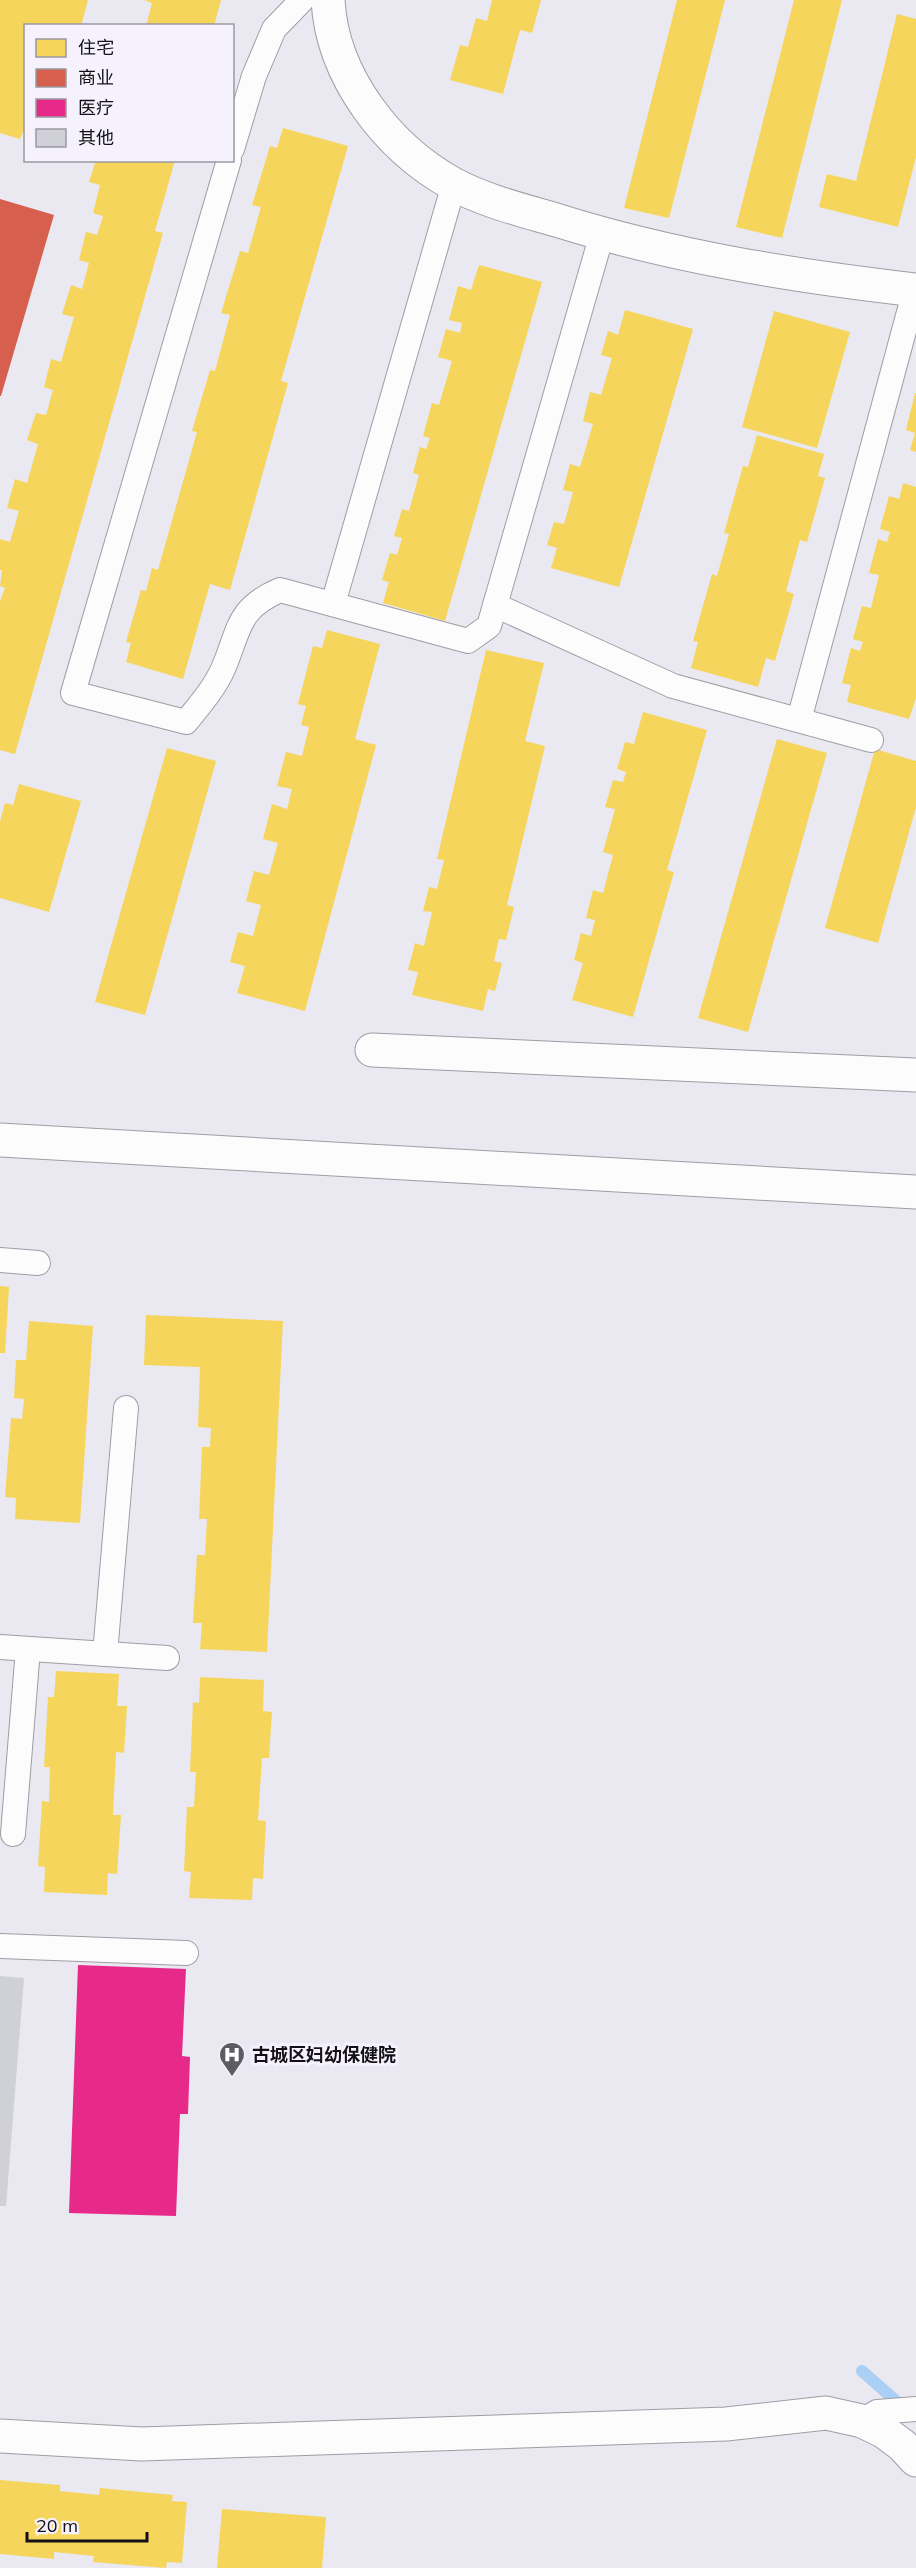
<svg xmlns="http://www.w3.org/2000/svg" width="916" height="2568" viewBox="0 0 916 2568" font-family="Mulish,'Noto Sans SC',sans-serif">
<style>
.homes{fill:#f6d55c}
.shops{fill:#d6604d}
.health{fill:#e7298a}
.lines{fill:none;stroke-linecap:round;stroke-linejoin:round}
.stream{stroke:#abd0f5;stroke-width:12}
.building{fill:#d0d1d8}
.service-casing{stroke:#9f9da4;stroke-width:26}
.minor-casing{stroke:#9f9da4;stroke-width:35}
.service{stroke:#fcfcfd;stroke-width:24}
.minor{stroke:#fcfcfd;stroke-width:33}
.labels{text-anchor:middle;stroke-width:6;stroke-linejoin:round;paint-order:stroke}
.poi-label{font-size:18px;font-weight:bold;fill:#131117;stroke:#f5f2fd;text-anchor:start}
</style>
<rect width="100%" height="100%" fill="#eae8f1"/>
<!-- homes -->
<g class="homes">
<path d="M0,0H88L81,26H26V125L20,139L0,133Z"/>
<path d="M144,0H221L214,26H146L152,3Z"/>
<path d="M492,0H541L532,33L520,30L503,94L450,80L460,45L468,47L476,18L487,21Z"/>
<path d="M677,0H725L669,218L624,208Z"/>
<path d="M794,0H842L782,238L736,227Z"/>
<path d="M897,14L916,19V157L898,227L819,207L827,174L856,181Z"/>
<path d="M283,128L348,146L281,381L288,383L230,590L210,584L183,679L126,662L131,643L126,642L141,590L146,591L152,568L158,570L197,432L192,431L210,370L215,371L230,315L221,313L240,251L248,253L261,207L252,205L270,146L277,148Z"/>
<path d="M96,160H175L155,231L163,233L15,754L0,750V601L5,588L0,586L2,570H0V539L10,542L19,511L7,508L15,479L27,483L38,444L27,440L36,413L46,415L53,390L44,387L51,359L61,362L74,317L62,314L71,285L82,289L89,263L79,260L86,232L97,235L103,216L93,213L100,185L89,182Z"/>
<path d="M479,265L542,282L445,621L383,603L389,582L382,580L390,553L397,555L402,538L394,536L402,509L409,511L419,475L413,473L420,447L426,449L430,438L423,436L432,403L439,405L452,361L438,357L446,329L460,333L462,323L449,320L458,286L471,290Z"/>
<path d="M625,310L693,329L619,587L551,568L557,548L547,545L554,522L564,524L573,492L563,490L570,464L580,467L593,424L583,421L590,392L601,395L612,358L601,355L608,331L618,335Z"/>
<path d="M774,311L850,332L817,448L742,427Z"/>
<path d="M915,393H916V452L910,450L915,433L906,430Z"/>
<path d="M757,435L824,454L818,476L825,478L807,542L800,540L786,591L794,594L775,661L766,658L758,687L691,668L698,642L693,641L712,574L717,576L729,534L724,533L743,466L748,467Z"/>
<path d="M903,483L916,487V698L909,719L847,702L851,685L842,683L851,648L860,651L863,642L853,639L862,606L871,608L879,575L869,573L878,539L887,542L890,532L880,529L889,496L899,499Z"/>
<path d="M327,630L380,644L355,739L376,745L305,1011L237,993L245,966L230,962L238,932L253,936L261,905L246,901L254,871L269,875L278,843L263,839L272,804L287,809L292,789L277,786L286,752L302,756L309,727L301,725L306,706L298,704L313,646L322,648Z"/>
<path d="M486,650L544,663L525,741L545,746L507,905L514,907L506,940L499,939L494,961L502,963L495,991L488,989L483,1011L412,995L418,972L408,970L415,943L424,946L432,912L423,911L429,887L437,889L444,860L437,859Z"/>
<path d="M643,712L707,730L667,870L674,872L633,1017L572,1000L583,963L574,960L581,933L591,936L595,920L586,918L593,890L603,893L613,855L603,852L615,809L605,807L613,780L623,782L626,772L617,769L625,742L634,744Z"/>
<path d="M777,739L827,753L748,1032L698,1018Z"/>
<path d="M167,748L216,761L145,1015L95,1002Z"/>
<path d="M875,749L916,761V807L878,943L825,928Z"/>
<path d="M19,784L81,801L49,912L0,898V821L5,803L13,805Z"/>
<path d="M0,1286L9,1287L5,1353H0Z"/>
<path d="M146,1315L283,1321L267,1652L200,1649L202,1623H193L197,1555H205L207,1519H199L202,1447H210L211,1428L198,1427L200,1367L144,1365Z"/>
<path d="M29,1321L93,1326L80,1523L15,1519L16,1498L5,1497L11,1418L22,1419L24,1399L14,1398L16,1360H26Z"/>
<path d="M56,1671L119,1674L117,1706H127L124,1753L116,1752L113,1815H121L117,1874L108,1873L107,1895L44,1892L45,1867L38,1866L42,1801L49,1802L50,1767H44L48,1697H54Z"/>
<path d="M200,1677L264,1680L263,1711L272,1712L269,1758H262L258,1820L266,1821L263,1879L253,1878L252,1900L189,1898L191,1872L184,1871L187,1807H194L196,1772H190L193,1702L199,1703Z"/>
<path d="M0,2480L60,2485V2491L99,2495L100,2488L173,2495L172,2501L187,2502L182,2563L167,2562L166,2568L93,2562L94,2556L54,2552V2559L0,2554Z"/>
<path d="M222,2509L326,2517L322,2568H217Z"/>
</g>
<!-- shops -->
<path class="shops" d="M0,199L54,215L1,396H0Z"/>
<!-- health -->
<path class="health" d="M78,1965L186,1969L182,2056L190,2057L188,2114H180L176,2216L69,2213Z"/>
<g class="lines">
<!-- stream -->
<path class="stream" d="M862,2371L904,2408"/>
</g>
<!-- building -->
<path class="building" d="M0,1976L24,1978L6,2206H0Z"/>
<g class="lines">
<defs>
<g id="service">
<path d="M232,149L254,76L274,29L302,0"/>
<path d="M229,160L73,693L186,722C199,706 214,689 223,669C240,630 236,609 280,590L468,641L489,626L602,234"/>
<path d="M333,604L454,184"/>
<path d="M495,605L673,686L871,740"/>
<path d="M799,720L915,290"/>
<path d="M0,1260L38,1263"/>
<path d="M0,1647L167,1658"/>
<path d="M105,1654L126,1408"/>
<path d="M13,1834L28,1649"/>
<path d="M0,1946L186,1953"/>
<path d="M862,2421L877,2412L916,2409"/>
</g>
<g id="minor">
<path d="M328,0C332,77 388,148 453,184C485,201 522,210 556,220C674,257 794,276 916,290"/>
<path d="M372,1050L916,1075"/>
<path d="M0,1140L916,1192"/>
<path d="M0,2436L142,2444L726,2424L826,2413L862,2421L883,2431L902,2445L916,2460"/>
</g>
</defs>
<!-- service casing -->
<use href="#service" class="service-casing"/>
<!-- minor casing -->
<use href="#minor" class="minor-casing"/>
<!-- service -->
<use href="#service" class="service"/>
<!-- minor -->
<use href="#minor" class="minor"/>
</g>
<!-- icons -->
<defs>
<symbol id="hospital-pin" viewBox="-11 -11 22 30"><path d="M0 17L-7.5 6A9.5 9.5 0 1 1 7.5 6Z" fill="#5e5c63" stroke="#f5f2fd"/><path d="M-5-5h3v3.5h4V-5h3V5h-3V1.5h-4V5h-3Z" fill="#fff"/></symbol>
</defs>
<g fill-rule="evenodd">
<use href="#hospital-pin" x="217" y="2040" width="30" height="40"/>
</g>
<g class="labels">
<!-- poi labels -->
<g class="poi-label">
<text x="252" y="2061">古城区妇幼保健院</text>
</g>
</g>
<!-- legend -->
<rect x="24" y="24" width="210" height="138" fill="#f5f2fd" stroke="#9b98a1" stroke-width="1.5"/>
<rect x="36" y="39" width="30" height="18" fill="#f6d55c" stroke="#9b98a1" stroke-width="1.5"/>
<text x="78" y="54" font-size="18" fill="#131117">住宅</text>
<rect x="36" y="69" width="30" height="18" fill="#d6604d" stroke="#9b98a1" stroke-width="1.5"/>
<text x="78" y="84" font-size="18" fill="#131117">商业</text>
<rect x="36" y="99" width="30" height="18" fill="#e7298a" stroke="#9b98a1" stroke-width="1.5"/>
<text x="78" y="114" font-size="18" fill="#131117">医疗</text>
<rect x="36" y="129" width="30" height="18" fill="#d0d1d8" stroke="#9b98a1" stroke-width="1.5"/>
<text x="78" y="144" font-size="18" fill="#131117">其他</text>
<!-- scale -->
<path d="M27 2532v9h120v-9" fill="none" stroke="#131117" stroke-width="3"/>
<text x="36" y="2532" font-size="18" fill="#131117" stroke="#f5f2fd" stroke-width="4.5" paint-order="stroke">20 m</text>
</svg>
